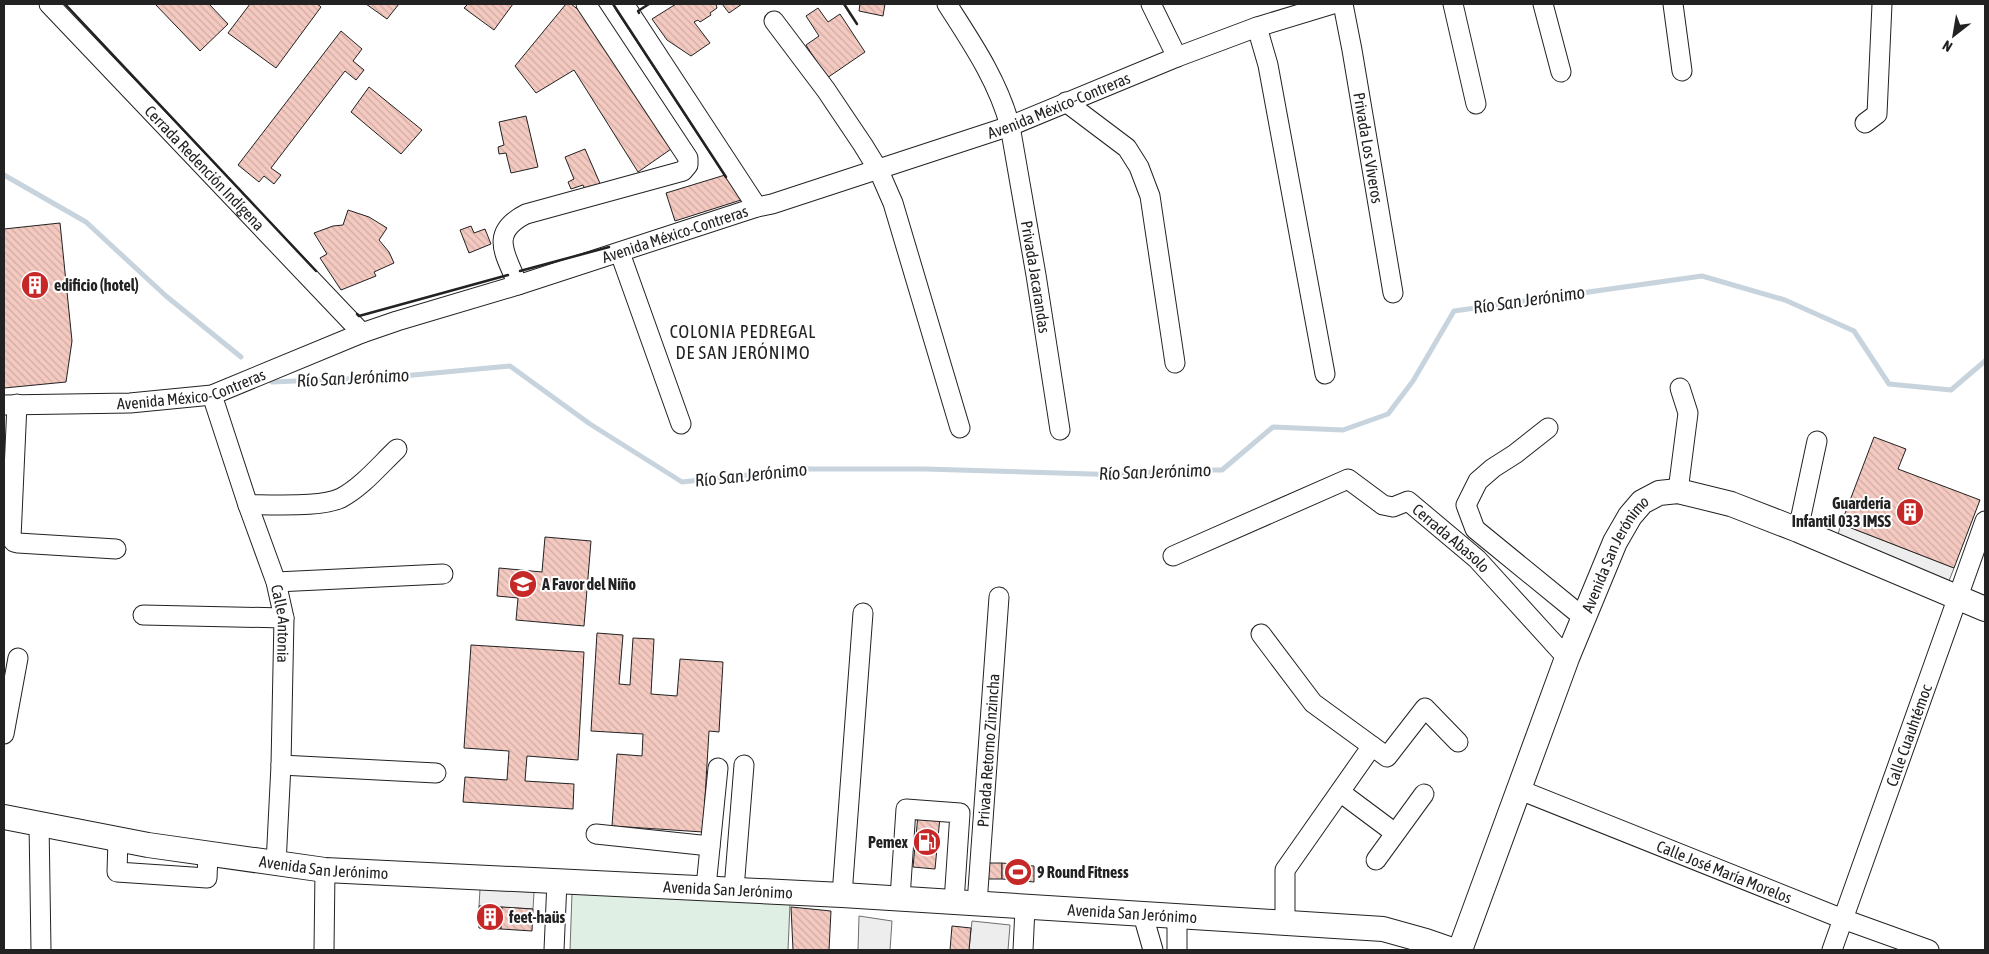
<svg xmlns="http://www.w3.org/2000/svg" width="1989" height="954" viewBox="0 0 1989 954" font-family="'Asap Condensed',sans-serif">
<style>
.garden{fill:#e0efe3;stroke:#6f6f6f}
.parking{fill:#ededed;stroke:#6f6f6f}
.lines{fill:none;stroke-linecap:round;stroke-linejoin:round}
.stream{stroke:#c7d3dd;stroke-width:5}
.building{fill:url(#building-back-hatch);stroke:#222}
.minor-casing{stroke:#222;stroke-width:21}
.major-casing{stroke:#222;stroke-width:26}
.minor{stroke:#fff;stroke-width:19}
.major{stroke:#fff;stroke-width:24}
.wall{stroke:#222;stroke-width:2.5}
.labels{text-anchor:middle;stroke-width:4;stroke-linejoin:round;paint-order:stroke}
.street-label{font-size:16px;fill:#222;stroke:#fff}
.poi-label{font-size:16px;font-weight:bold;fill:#222;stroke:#fff;text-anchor:start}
.water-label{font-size:18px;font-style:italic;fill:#222;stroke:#fff}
.neighbourhood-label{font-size:18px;letter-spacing:1px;fill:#222;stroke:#fff}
</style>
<defs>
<pattern id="building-back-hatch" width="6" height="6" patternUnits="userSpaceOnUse" patternTransform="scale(1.25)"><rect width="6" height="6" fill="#f3c9c0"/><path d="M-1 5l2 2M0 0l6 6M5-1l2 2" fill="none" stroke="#d0aca5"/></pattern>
</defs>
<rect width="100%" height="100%" fill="#fff"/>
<!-- garden -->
<path class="garden" d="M572,893L790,904L788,950H570Z"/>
<!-- parking -->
<g class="parking">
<path d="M1841,524L1954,568L1947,586L1836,541Z"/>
<path d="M480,889L534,892L533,909L479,906Z"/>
<path d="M859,916L892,921L890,950H858Z"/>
<path d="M972,921L1010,925L1008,950H969Z"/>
</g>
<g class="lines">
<!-- stream -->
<g class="stream">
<path d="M4,175L86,222L166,296L241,357"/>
<path d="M268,379L272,382L392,377L510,366L590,424L682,482L805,469H925L1125,475L1170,470H1222L1273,427L1343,430L1388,414L1413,381L1454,311L1702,276L1785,300L1854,331L1889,384L1951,390L1985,361"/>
</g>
</g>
<!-- building -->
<g class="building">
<path d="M155,4H209L228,24L200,51Z"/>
<path d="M250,4H317L321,7L276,68L228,33Z"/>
<path d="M366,4H399L387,19Z"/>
<path d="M468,4H513L494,30L464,8Z"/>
<path d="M566,4H571L585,15L674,147L638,172L574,70L536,93L515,66Z"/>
<path d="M676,4H716L717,8L710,13L711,15L700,22L698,20L694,22L710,43L691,56L667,40L652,19Z"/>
<path d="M722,4H742L729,13Z"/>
<path d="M860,4H885L883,16L859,11Z"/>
<path d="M818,8L828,22L840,14L865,52L827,78L806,45L819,36L806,16Z"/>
<path d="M341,31L362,49L353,61L364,70L356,80L345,71L271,168L281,175L274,184L264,176L259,182L238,165Z"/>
<path d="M369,87L422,130L401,154L351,112Z"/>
<path d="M526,116L538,167L511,173L506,153L499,154L498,147L504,145L499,122Z"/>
<path d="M585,149L602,188L587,194L583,185L571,189L568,182L574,179L565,157Z"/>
<path d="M725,175L741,200L675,221L666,193Z"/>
<path d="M348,210L369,217L387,228L379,240L389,252L394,263L374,272L376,276L341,290L320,258L327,254L314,233L333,226L343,225Z"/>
<path d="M60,223L72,341L66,382L4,388V229Z"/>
<path d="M471,226L474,233L485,229L491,244L469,253L460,230Z"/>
<path d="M1874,437L1906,449L1898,469L1980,500L1954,568L1841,524Z"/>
<path d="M545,537L591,541L584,626L516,620L518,598L497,596L499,568L542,572Z"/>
<path d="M597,633L623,635L619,684L630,685L633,638L654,639L651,694L677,696L680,659L723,662L719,732L709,731L703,832L612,826L617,754L642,756L643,734L591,731Z"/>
<path d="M471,645L584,652L578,760L527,756L525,781L574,784L573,809L463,802L465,777L507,780L509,751L464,748Z"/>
<path d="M918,815L940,817L935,869L913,867Z"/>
<path d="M989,863H1002V879H988Z"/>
<path d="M1002,863L1034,866V882L1002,879Z"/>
<path d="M479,906L502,907L501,929L479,928Z"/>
<path d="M502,907L533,909L532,931L501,929Z"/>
<path d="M791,907L831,911L829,950H793Z"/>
<path d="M952,926L971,928L969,950H950Z"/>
</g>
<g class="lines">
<defs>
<g id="minor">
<path id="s1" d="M49,4L362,333"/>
<path d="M624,4L757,207"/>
<path id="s2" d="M947,4C972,43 998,81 1010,126L1036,275L1060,430"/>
<path d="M1151,4L1177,57"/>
<path id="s3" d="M1343,4L1352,50L1393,293"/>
<path d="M1453,4L1476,104"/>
<path d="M1543,4L1561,72"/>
<path d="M1673,4L1682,71"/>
<path d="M774,21L826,90L863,145L879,171L893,203L960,428"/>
<path d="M1257,27L1268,65L1325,374"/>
<path d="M1066,102L1127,148L1139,167L1150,196L1175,363"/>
<path d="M1865,123L1877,114L1882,4"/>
<path d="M620,253L681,424"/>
<path d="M518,285C506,255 488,233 526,214L683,171L688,165V158L586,4"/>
<path id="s4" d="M212,395L248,505L276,582L284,618L281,765L276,864"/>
<path d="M17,404L11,538L14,542L18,543L116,549"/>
<path id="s5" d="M4,405L130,403L212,395L362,333L397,321L518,285L757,207L772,204L1010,126L1177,57L1257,27L1333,4"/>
<path d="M1548,428L1515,454L1493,468L1478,481L1466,505L1475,529L1584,618"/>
<path d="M1678,491L1688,413L1680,388"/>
<path d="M248,505C271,504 321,508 341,498C362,487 380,465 397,449"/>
<path d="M1798,530L1817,441"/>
<path id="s6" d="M1173,556L1348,479L1383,505L1393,507L1408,501L1477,559L1567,658"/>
<path d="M276,582L443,574"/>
<path d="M143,615L284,618"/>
<path d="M1261,634L1313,703L1387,757L1425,708L1458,742"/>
<path d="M4,734L18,658"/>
<path d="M281,765L436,773"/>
<path id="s7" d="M1520,790L1843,919L1929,950"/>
<path d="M1340,792L1395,833"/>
<path d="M39,823L41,950"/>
<path d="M596,834L710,846"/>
<path d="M118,839L117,872L207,878L208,854"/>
<path d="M1376,860L1424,794"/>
<path d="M706,887L718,768"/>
<path d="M734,889L744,765"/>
<path d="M842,895L863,613"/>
<path d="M900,898L906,809L960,813L954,902"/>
<path id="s8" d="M977,904L999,597"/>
<path d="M1143,915L1153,950"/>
<path d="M1285,924V870L1372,746"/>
<path d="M324,950L325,870"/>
<path d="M554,950L557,881"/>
<path d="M1023,950L1025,908"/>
<path d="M1177,950V917"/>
<path id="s9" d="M1832,950L1985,521"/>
</g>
<g id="major">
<path id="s10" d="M4,817L148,845L325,870L842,895L1383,929L1426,941L1452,950"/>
<path id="s11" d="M1460,950L1567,658L1615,542L1630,516L1642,502L1659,493L1678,491L1731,504L1798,530L1985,609"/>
</g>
</defs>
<!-- minor casing -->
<use href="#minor" class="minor-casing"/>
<!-- major casing -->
<use href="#major" class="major-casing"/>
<!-- minor -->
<use href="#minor" class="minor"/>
<!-- major -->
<use href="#major" class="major"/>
<!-- wall -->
<g class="wall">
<path d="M65,4L316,271"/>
<path d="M613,4L726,177"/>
<path d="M844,4L857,24"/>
<path d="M639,13L638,11L649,4"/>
<path d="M520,271L609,247"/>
<path d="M357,314L359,316L508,275"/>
</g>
</g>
<!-- icons -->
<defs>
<symbol id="building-disc" viewBox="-11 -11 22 22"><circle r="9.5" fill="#c62828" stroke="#fff"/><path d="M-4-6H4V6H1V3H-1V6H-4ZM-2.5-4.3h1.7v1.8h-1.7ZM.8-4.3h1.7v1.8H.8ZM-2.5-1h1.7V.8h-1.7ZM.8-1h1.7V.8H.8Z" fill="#fff"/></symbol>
<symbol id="school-disc" viewBox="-11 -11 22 22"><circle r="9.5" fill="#c62828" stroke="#fff"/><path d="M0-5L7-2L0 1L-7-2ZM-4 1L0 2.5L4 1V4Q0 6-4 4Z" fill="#fff"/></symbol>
<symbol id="fuel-disc" viewBox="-11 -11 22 22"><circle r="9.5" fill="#c62828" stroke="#fff"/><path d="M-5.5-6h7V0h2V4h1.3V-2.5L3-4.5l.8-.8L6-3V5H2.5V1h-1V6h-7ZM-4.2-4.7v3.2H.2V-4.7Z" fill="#fff"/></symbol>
<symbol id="stadium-disc" viewBox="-11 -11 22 22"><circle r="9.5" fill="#c62828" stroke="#fff"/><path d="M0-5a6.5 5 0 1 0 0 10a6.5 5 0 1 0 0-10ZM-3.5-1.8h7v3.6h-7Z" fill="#fff"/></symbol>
</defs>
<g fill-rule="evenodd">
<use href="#building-disc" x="19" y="269" width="32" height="32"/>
<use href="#building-disc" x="1894" y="496" width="32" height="32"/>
<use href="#school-disc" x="507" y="568" width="32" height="32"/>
<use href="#fuel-disc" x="911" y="826" width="32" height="32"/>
<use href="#stadium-disc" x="1002" y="856" width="32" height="32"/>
<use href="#building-disc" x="474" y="901" width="32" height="32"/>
</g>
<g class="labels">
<!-- street labels -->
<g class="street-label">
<text dy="6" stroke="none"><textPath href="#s5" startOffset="1104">Avenida México-Contreras</textPath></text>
<text dy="6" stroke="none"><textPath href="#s3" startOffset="146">Privada Los Viveros</textPath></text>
<text dy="6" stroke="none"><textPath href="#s1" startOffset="226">Cerrada Redención Indígena</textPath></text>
<text dy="6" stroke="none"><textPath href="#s5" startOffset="699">Avenida México-Contreras</textPath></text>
<text dy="6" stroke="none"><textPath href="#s2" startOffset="291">Privada Jacarandas</textPath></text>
<text dy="6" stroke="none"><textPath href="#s5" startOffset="189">Avenida México-Contreras</textPath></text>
<text dy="6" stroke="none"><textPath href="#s6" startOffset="318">Cerrada Abasolo</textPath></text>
<text dy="6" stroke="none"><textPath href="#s11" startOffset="426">Avenida San Jerónimo</textPath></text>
<text dy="6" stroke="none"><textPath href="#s4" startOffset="240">Calle Antonia</textPath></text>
<text dy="6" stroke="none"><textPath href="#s9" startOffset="228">Calle Cuauhtémoc</textPath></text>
<text dy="6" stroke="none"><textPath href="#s8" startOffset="154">Privada Retorno Zinzincha</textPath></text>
<text dy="6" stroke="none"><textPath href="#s10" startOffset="324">Avenida San Jerónimo</textPath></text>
<text dy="6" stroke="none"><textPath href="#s7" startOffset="220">Calle José María Morelos</textPath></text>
<text dy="6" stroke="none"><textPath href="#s10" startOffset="729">Avenida San Jerónimo</textPath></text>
<text dy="6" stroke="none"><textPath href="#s10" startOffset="1134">Avenida San Jerónimo</textPath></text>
</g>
<!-- poi labels -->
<g class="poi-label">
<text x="54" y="291">edificio (hotel)</text>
<text x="1891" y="509" text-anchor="end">Guardería<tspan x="1891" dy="18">Infantil 033 IMSS</tspan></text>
<text x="542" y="590">A Favor del Niño</text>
<text x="908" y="848" text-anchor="end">Pemex</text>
<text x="1037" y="878">9 Round Fitness</text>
<text x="509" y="923">feet-haüs</text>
</g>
<!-- water labels -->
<g class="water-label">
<text transform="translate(1529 300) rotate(-8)" y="6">Río San Jerónimo</text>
<text transform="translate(353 378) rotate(-3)" y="6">Río San Jerónimo</text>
<text transform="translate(1155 472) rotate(-2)" y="6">Río San Jerónimo</text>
<text transform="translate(751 475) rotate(-6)" y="6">Río San Jerónimo</text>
</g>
<!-- neighbourhood labels -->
<g class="neighbourhood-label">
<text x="743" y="338">COLONIA PEDREGAL<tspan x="743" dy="21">DE SAN JERÓNIMO</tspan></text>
</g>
</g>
<!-- border -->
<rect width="1989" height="954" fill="none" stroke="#222222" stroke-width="10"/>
<!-- north arrow -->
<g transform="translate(1954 35) rotate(211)" stroke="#ffffff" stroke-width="4" paint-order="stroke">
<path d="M0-4L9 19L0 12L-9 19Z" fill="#222222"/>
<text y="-8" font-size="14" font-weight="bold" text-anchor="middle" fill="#222222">N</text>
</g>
</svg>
